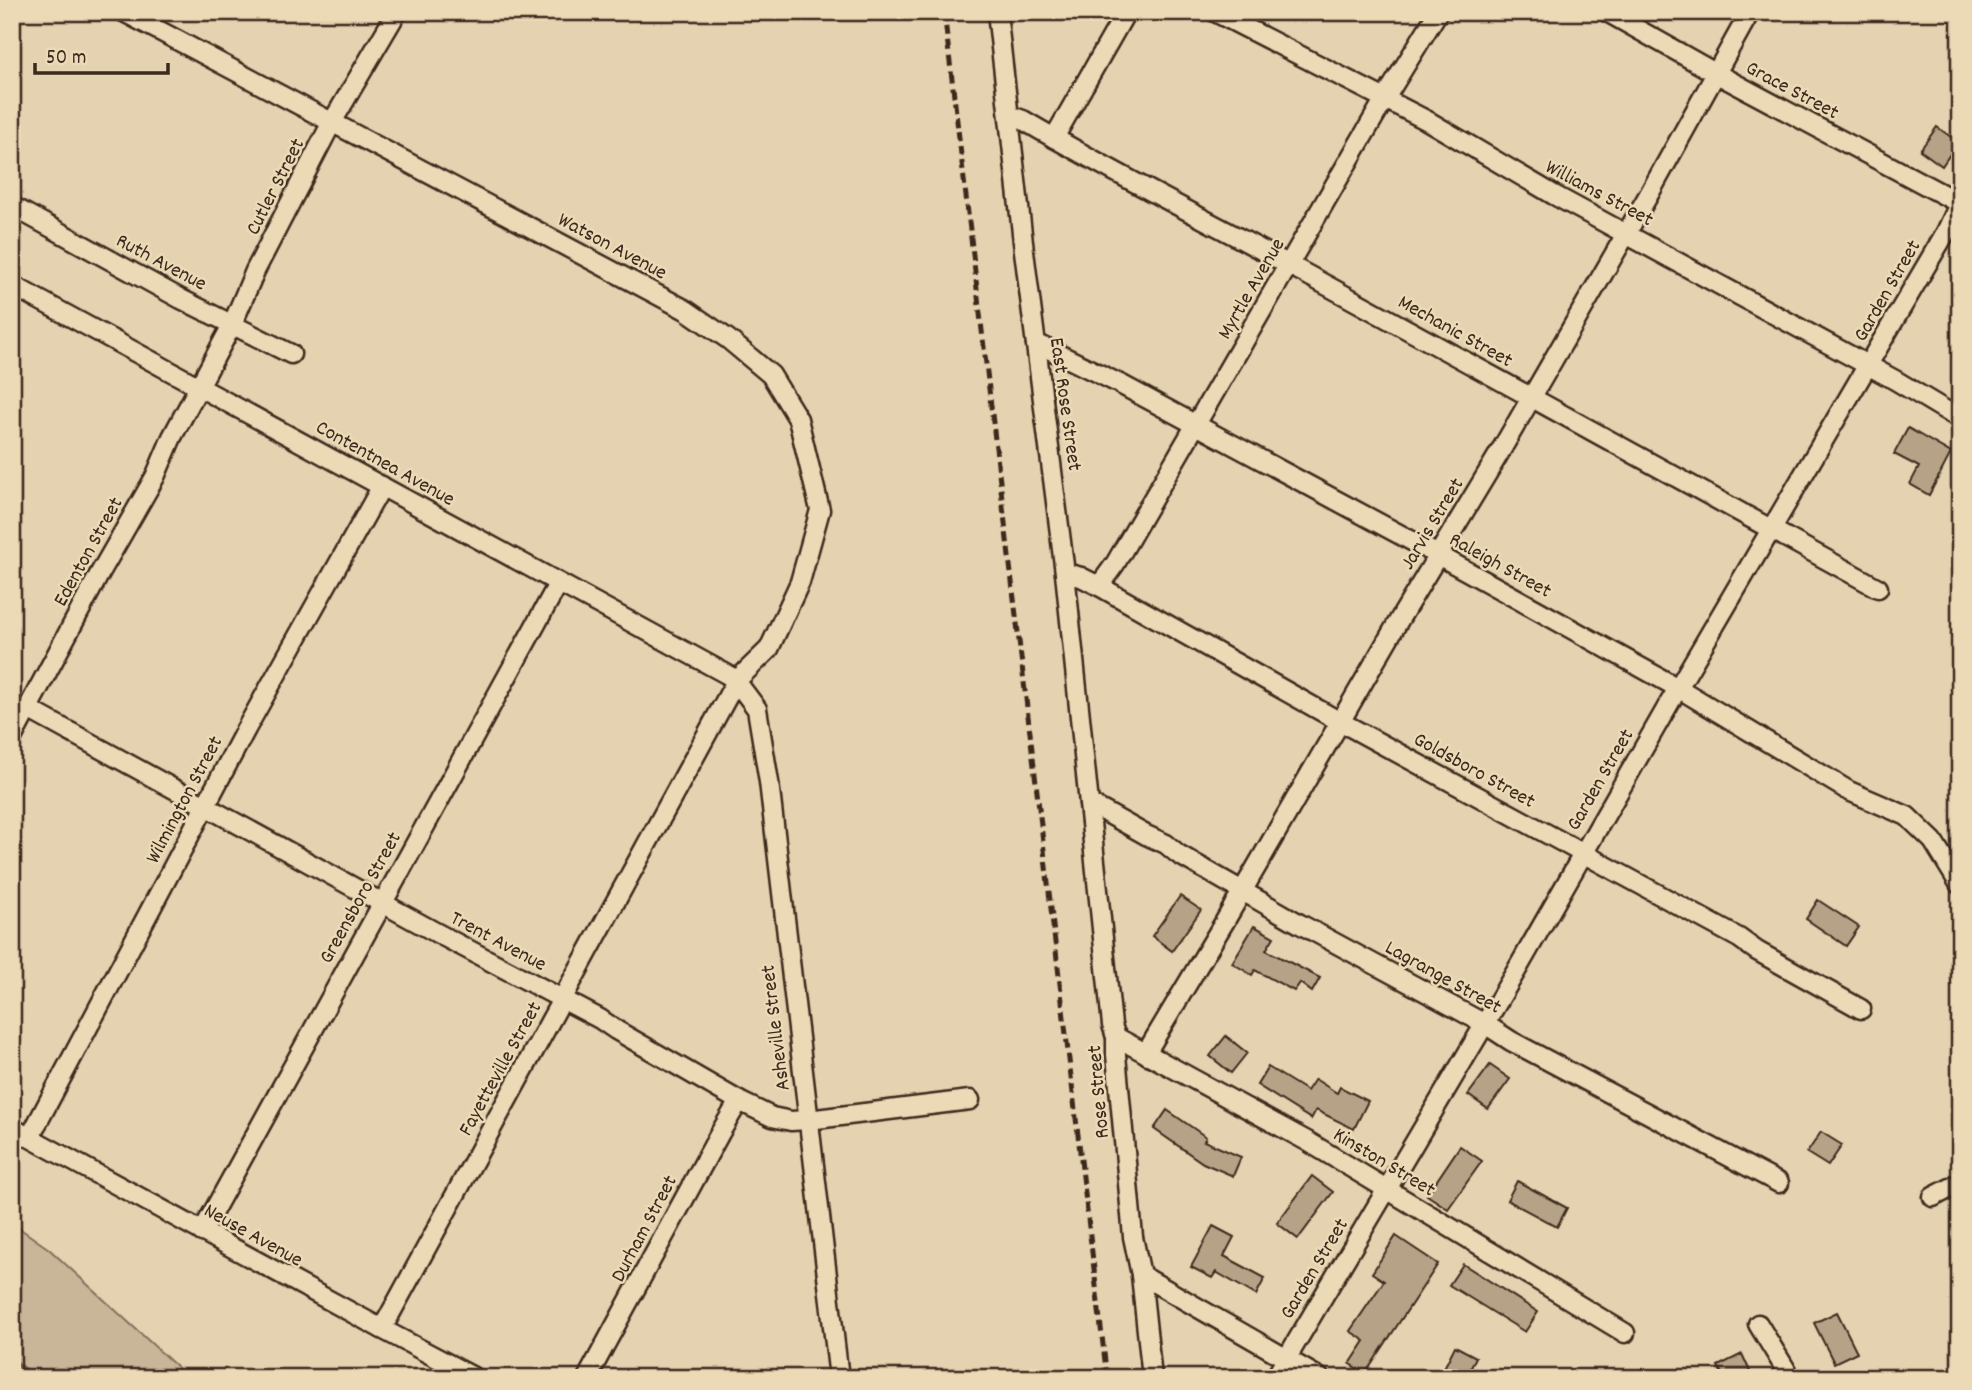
<svg xmlns="http://www.w3.org/2000/svg" width="1972" height="1390" viewBox="0 0 1972 1390" font-family="Dekko,sans-serif">
<style>
.green{fill:#c9b698;stroke:#82705b;stroke-width:2}
.lines{fill:none;stroke-linecap:round;stroke-linejoin:round}
.stream{stroke:#796752;stroke-width:5}
.building{fill:#b6a387;stroke:#3b2a1e;stroke-width:2}
.street-casing{stroke:#3b2a1e;stroke-width:23}
.street{stroke:#ecd9b6;stroke-width:18}
.rail{stroke:#3b2a1e;stroke-width:5;stroke-dasharray:10 5;stroke-linecap:butt}
.labels{text-anchor:middle;stroke-width:5;stroke-linejoin:round;paint-order:stroke}
.street-label{font-size:21px;fill:#3b2a1e;stroke:#ecd9b6}
</style>
<rect width="100%" height="100%" fill="#e5d2b0"/>
<filter id="ink" filterUnits="userSpaceOnUse"><feTurbulence type="fractalNoise" baseFrequency=".0143" numOctaves="2"/><feDisplacementMap in="SourceGraphic" scale="14" xChannelSelector="R" yChannelSelector="G"/><feConvolveMatrix kernelMatrix="1 2 1 2 8 2 1 2 1" color-interpolation-filters="sRGB"/></filter>
<g filter="url(#ink)">
<!-- green -->
<path class="green" d="M12,1223L49,1249L189,1378H12Z"/>
<g class="lines">
<!-- stream -->
<path class="stream" d="M12,1360L35,1378"/>
</g>
<!-- building -->
<g class="building">
<path d="M1937,127L1958,142L1942,166L1920,150Z"/>
<path d="M1908,428L1951,453L1929,495L1910,484L1919,467L1894,454Z"/>
<path d="M1180,896L1201,910L1172,951L1152,936Z"/>
<path d="M1818,900L1859,927L1846,946L1806,919Z"/>
<path d="M1254,926L1274,937L1266,950L1320,978L1312,992L1300,983L1294,991L1255,970L1252,975L1232,963Z"/>
<path d="M1226,1036L1247,1053L1231,1073L1210,1056Z"/>
<path d="M1490,1065L1510,1079L1488,1109L1468,1095Z"/>
<path d="M1268,1067L1307,1091L1315,1079L1337,1093L1340,1087L1368,1101L1354,1129L1316,1110L1311,1119L1257,1085Z"/>
<path d="M1167,1110L1206,1137L1204,1141L1241,1157L1233,1176L1203,1163L1154,1129Z"/>
<path d="M1821,1132L1842,1145L1828,1166L1807,1153Z"/>
<path d="M1460,1146L1482,1161L1448,1209L1427,1195Z"/>
<path d="M1312,1176L1333,1192L1298,1239L1277,1223Z"/>
<path d="M1517,1181L1567,1208L1557,1227L1507,1200Z"/>
<path d="M1213,1226L1234,1237L1224,1256L1265,1278L1256,1295L1216,1272L1212,1278L1191,1267Z"/>
<path d="M1396,1236L1438,1264L1365,1374L1350,1364L1365,1341L1350,1331L1384,1281L1372,1273Z"/>
<path d="M1463,1264L1538,1312L1525,1332L1449,1285Z"/>
<path d="M1837,1312L1857,1352L1834,1363L1814,1323Z"/>
<path d="M1455,1346L1476,1357L1466,1378H1439Z"/>
<path d="M1742,1354L1753,1378H1724L1718,1366Z"/>
</g>
<g class="lines">
<defs>
<g id="street">
<path d="M124,12L686,310L728,339L771,375L798,419L820,510L800,582L769,649L736,681L382,1329"/>
<path d="M997,12L1024,251L1065,573L1112,1025L1116,1037V1055L1133,1237L1141,1275L1152,1378"/>
<path d="M1215,12L1428,121L1554,195L1895,380L1960,419"/>
<path d="M1607,12L1717,74L1959,203"/>
<path d="M1009,115L1023,120C1111,172 1203,218 1293,267C1488,374 1684,480 1878,588"/>
<path d="M1054,138L1126,12"/>
<path d="M12,206L181,299L291,354"/>
<path d="M12,285L730,676L736,681L757,709L769,782L839,1378"/>
<path d="M1036,343L1120,384L1438,555L1678,688L1849,791L1907,816L1933,841L1960,885"/>
<path d="M1065,573L1081,577L1099,586L1328,715L1739,938L1757,951L1861,1009"/>
<path d="M1099,586L1115,564L1384,100L1438,12"/>
<path d="M28,709L437,933L600,1019L616,1030L739,1101L772,1117L791,1121L808,1120L970,1100"/>
<path d="M12,738L100,573L155,477L172,437L232,325L255,271L331,124L397,12"/>
<path d="M1089,803L1146,835L1166,844L1178,854L1300,924L1485,1024L1511,1041L1779,1183"/>
<path d="M1116,1037L1307,1141L1625,1333"/>
<path d="M1148,1055L1149,1048L1225,921L1402,615L1497,457L1648,196L1750,12"/>
<path d="M12,1128L382,1329L475,1378"/>
<path d="M30,1137L246,729L382,486"/>
<path d="M1933,1197L1960,1183"/>
<path d="M202,1232L558,584"/>
<path d="M1141,1275L1320,1378"/>
<path d="M1758,1324L1791,1378"/>
<path d="M587,1378L720,1133L739,1101"/>
<path d="M1275,1378L1515,973L1678,688L1946,232L1960,202"/>
</g>
</defs>
<!-- street casing -->
<use href="#street" class="street-casing"/>
<!-- street -->
<use href="#street" class="street"/>
<!-- rail -->
<path class="rail" d="M944,12L1107,1378"/>
</g>
</g>
<g class="labels">
<!-- street labels -->
<g class="street-label">
<text transform="translate(1793 89) rotate(28)" y="7">Grace Street</text>
<text transform="translate(274 186) rotate(-63)" y="7">Cutler Street</text>
<text transform="translate(1600 192) rotate(28)" y="7">Williams Street</text>
<text transform="translate(613 245) rotate(28)" y="7">Watson Avenue</text>
<text transform="translate(162 261) rotate(28)" y="7">Ruth Avenue</text>
<text transform="translate(1250 288) rotate(-60)" y="7">Myrtle Avenue</text>
<text transform="translate(1886 290) rotate(-60)" y="7">Garden Street</text>
<text transform="translate(1456 330) rotate(29)" y="7">Mechanic Street</text>
<text transform="translate(1067 404) rotate(82)" y="7">East Rose Street</text>
<text transform="translate(386 462) rotate(29)" y="7">Contentnea Avenue</text>
<text transform="translate(1431 523) rotate(-59)" y="7">Jarvis Street</text>
<text transform="translate(87 551) rotate(-61)" y="7">Edenton Street</text>
<text transform="translate(1501 564) rotate(29)" y="7">Raleigh Street</text>
<text transform="translate(1475 769) rotate(29)" y="7">Goldsboro Street</text>
<text transform="translate(1599 779) rotate(-60)" y="7">Garden Street</text>
<text transform="translate(183 799) rotate(-62)" y="7">Wilmington Street</text>
<text transform="translate(359 897) rotate(-61)" y="7">Greensboro Street</text>
<text transform="translate(499 940) rotate(28)" y="7">Trent Avenue</text>
<text transform="translate(1444 976) rotate(29)" y="7">Lagrange Street</text>
<text transform="translate(774 1028) rotate(-97)" y="7">Asheville Street</text>
<text transform="translate(499 1068) rotate(-61)" y="7">Fayetteville Street</text>
<text transform="translate(1097 1092) rotate(-95)" y="7">Rose Street</text>
<text transform="translate(1385 1161) rotate(31)" y="7">Kinston Street</text>
<text transform="translate(643 1228) rotate(-62)" y="7">Durham Street</text>
<text transform="translate(254 1234) rotate(29)" y="7">Neuse Avenue</text>
<text transform="translate(1313 1268) rotate(-59)" y="7">Garden Street</text>
</g>
</g>
<!-- margin -->
<rect width="1972" height="1390" fill="none" stroke="#ecd9b6" stroke-width="42"/>
<rect x="21" y="21" width="1930" height="1348" fill="none" stroke="#3b2a1e" stroke-width="2.5" filter="url(#ink)"/>
<!-- scale -->
<path d="M35 63v10h133v-10" fill="none" stroke="#3b2a1e" stroke-width="3.5"/>
<text x="46" y="63" font-size="21" fill="#3b2a1e" stroke="#ecd9b6" stroke-width="5" paint-order="stroke">50 m</text>
</svg>
